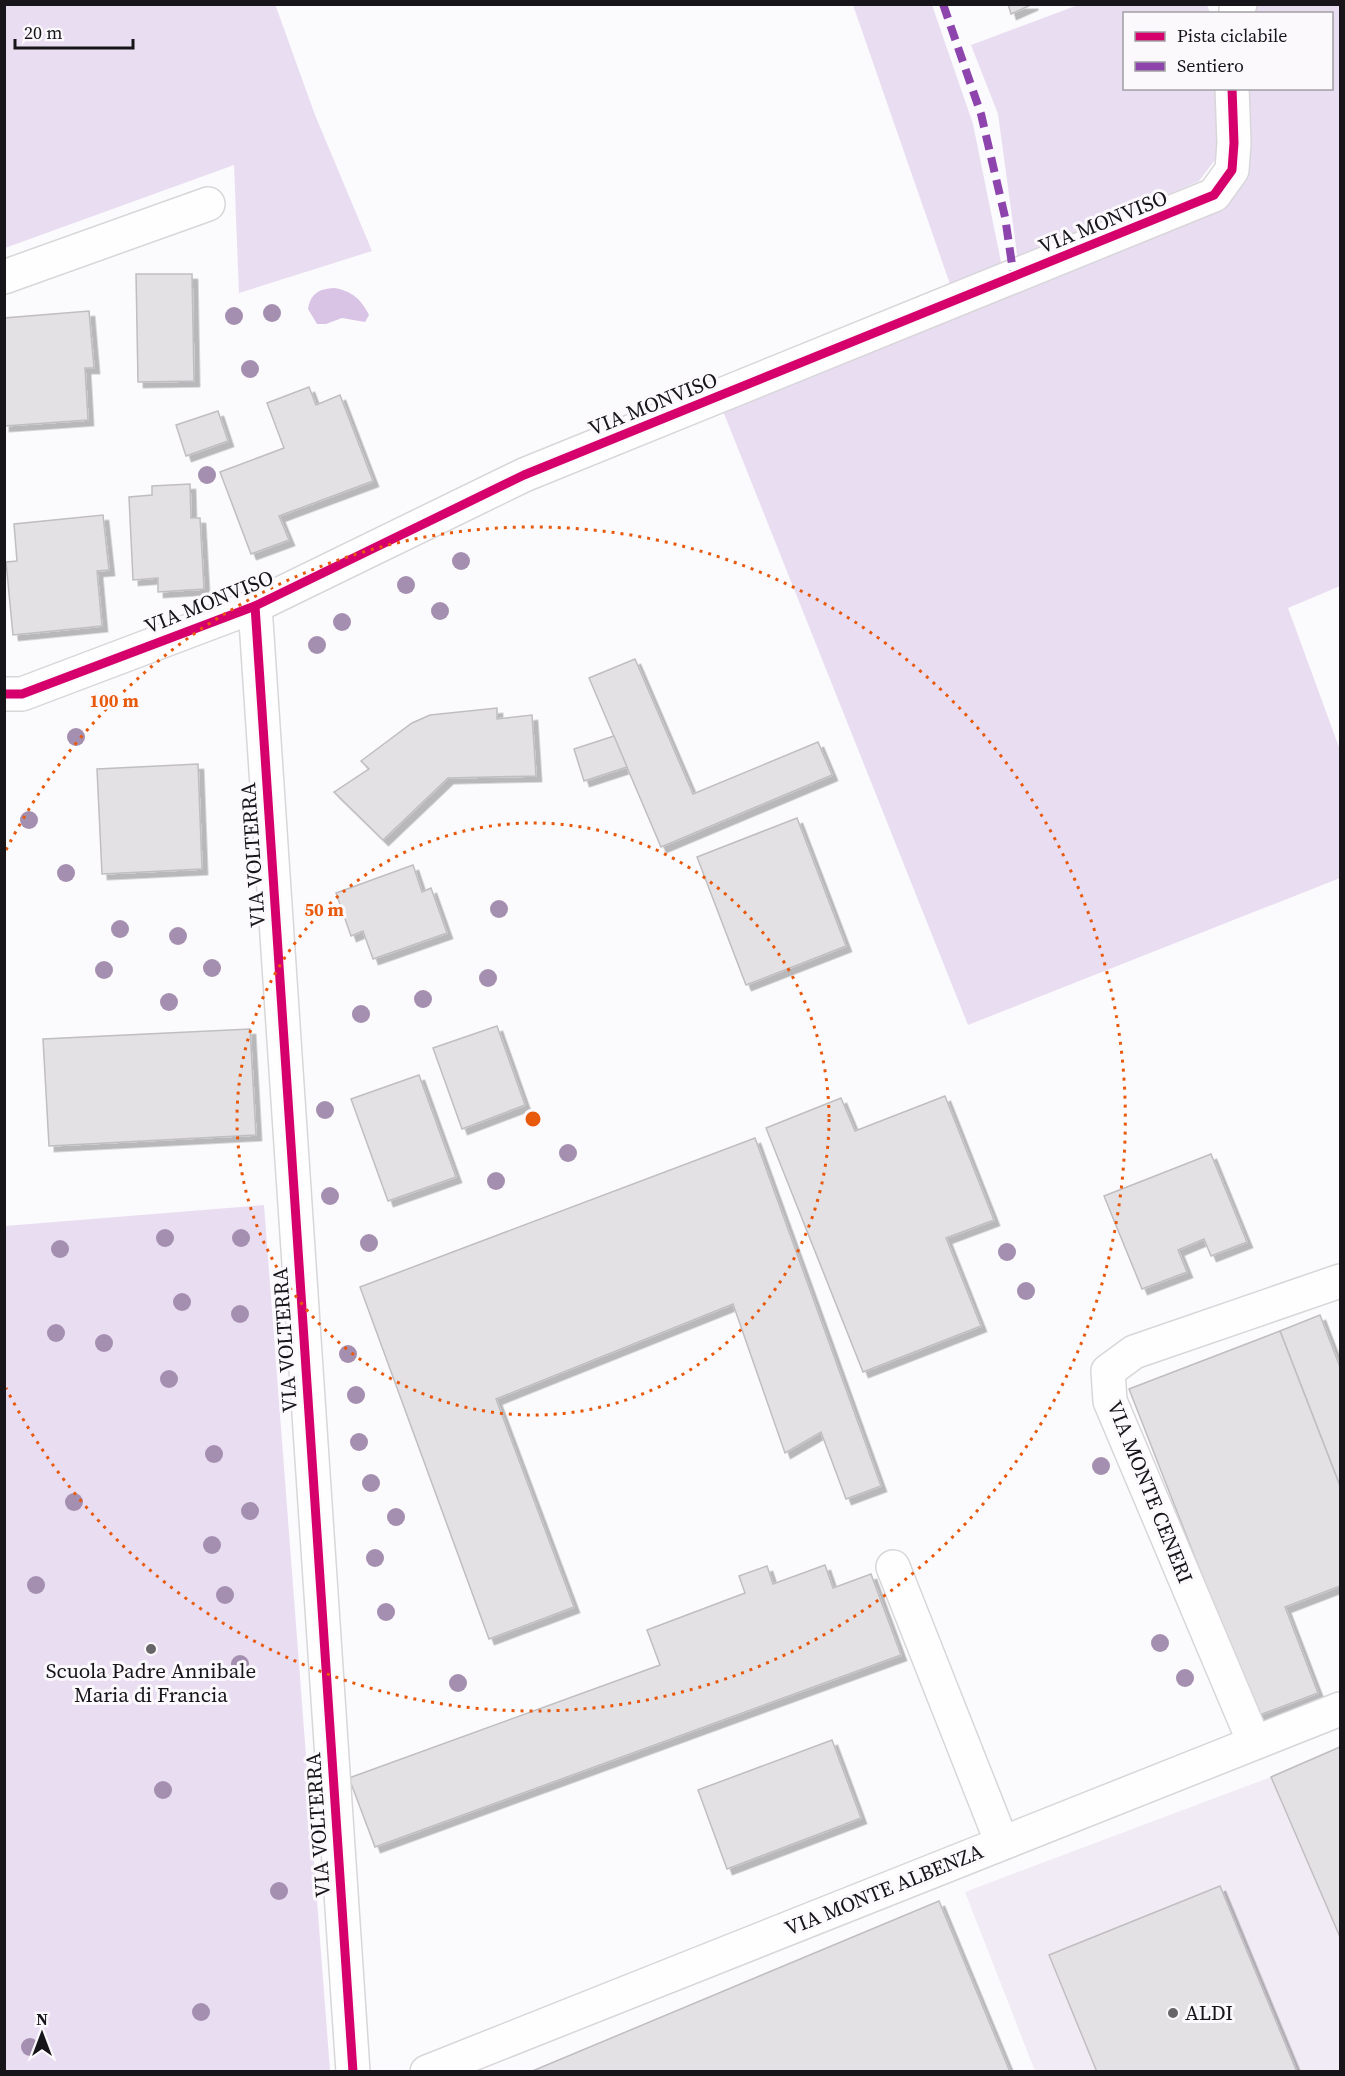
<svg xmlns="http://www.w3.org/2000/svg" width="1345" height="2076" viewBox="0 0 1345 2076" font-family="'Source Serif 4',serif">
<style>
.built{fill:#f0ebf4}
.green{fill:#e9ddf2}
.water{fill:#d9c4e6}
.building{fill:#e3e1e4;stroke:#c0bec1;stroke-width:1.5;filter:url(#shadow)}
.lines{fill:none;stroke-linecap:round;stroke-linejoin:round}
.minor-casing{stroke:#d8d6d9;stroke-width:36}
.minor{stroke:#fefeff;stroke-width:33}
.quiet{stroke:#8e44ad;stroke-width:8;stroke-dasharray:15 8;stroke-linecap:butt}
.cycleway-casing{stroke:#fcf9fd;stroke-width:13}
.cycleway{stroke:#d6006c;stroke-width:9}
.tree{fill:#a58fb0}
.ring{fill:none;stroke:#e8590c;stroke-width:3;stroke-dasharray:3 6}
.poi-dot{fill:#676568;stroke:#fcf9fd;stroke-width:2}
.labels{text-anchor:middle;stroke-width:6;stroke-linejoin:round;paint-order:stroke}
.street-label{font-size:21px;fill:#171519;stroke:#fcf9fd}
.poi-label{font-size:21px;fill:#171519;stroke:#fcf9fd}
.centre{fill:#e8590c;stroke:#fcf9fd;stroke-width:3}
.ring-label{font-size:18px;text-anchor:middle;font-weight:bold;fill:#e8590c;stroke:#fcf9fd;stroke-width:6;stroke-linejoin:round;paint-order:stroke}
</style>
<defs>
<filter id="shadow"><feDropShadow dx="5.5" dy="5.5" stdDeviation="0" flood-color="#0004"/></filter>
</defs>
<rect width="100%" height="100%" fill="#fbfafc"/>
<!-- built -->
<path class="built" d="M1340,1747V2071H1035L965,1892L1271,1777Z"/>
<!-- green -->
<g class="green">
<path d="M275,4L315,115L372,251L239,293L234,165L5,248V5Z"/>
<path d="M853,5H932L973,124L1002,267L951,287Z"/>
<path d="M1078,5H1207L1210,13L1124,14V88L1220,89V139L1215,160L1199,181L1065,239L1018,261L998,114L971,45Z"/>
<path d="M1257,5H1340V586L1288,608L1340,750V878L968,1025L723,411L1222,207L1245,89L1332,88V14L1250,13Z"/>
<path d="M264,1205L330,2071H5V1226Z"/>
</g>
<!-- water -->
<path class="water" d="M334,288C352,291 361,299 369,315L365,322L342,318L326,324H317L308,309C311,293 319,289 334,288Z"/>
<!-- building -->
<g class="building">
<path d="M1008,4H1033L1011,14Z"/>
<path d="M136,274H192L194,381L138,382Z"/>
<path d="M89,311L94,368H85L88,420L4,426V318Z"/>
<path d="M309,387L316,405L340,395L373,481L279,516L289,540L251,554L220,472L284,448L267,403Z"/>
<path d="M218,411L228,441L186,456L176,425Z"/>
<path d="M190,484L191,518H200L204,589L158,592V578L133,580L129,497L152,495V486Z"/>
<path d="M103,515L109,570L97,571L102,626L13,635L6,562L17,561L14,524Z"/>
<path d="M635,659L693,794L818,742L832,775L661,847L589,678Z"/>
<path d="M497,708V719L532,715L536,776L448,778L383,840L334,792L369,769L361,761L412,723L430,715Z"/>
<path d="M614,736L627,767L584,781L574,749Z"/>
<path d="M198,764L202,869L102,874L97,769Z"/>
<path d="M797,818L846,946L746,985L697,857Z"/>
<path d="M413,865L422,892L431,888L447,933L373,959L363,931L351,936L336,893Z"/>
<path d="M497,1026L525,1105L462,1129L433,1048Z"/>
<path d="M250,1029L256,1135L49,1146L43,1039Z"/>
<path d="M419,1075L456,1177L388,1201L351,1099Z"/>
<path d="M945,1096L994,1220L946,1238L981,1326L863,1372L766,1128L841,1098L855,1131Z"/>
<path d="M755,1138L881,1486L846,1499L821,1432L785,1453L733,1304L496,1399L574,1607L489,1639L360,1287Z"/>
<path d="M1211,1154L1247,1242L1211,1256L1204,1239L1178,1250L1187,1272L1142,1289L1104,1196Z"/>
<path d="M1320,1315L1340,1367V1486L1280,1331Z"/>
<path d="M1280,1331L1340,1486V1586L1285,1607L1318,1693L1257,1716L1129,1389Z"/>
<path d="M825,1565L833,1588L871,1574L901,1655L375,1847L349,1778L660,1665L647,1630L745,1593L739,1576L767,1566L773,1584Z"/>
<path d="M832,1740L861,1818L727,1869L698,1790Z"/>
<path d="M1340,1747V1937L1271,1777Z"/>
<path d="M1220,1886L1297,2072H1097L1049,1955Z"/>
<path d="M939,1901L1010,2072H530Z"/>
</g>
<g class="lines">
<defs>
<g id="minor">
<path d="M1236,14V8L1240,4"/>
<path d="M4,277L208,204"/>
<path d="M255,606L353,2072"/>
<path d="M4,694H22L255,606L524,475L1214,195L1232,170L1234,143L1232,88"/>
<path d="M893,1567L1002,1843"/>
<path d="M1254,1742L1110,1401L1108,1371L1134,1352L1340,1281"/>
<path d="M427,2072L1340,1709"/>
</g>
</defs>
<!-- minor casing -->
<use href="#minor" class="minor-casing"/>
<!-- minor -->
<use href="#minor" class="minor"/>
<!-- quiet -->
<path class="quiet" d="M943,4L981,114L1005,217L1014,278"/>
<defs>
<g id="cycleway">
<path d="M255,606L353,2072"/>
<path d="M4,694H22L255,606L524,475L1214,195L1232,170L1234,143L1232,88"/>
</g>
</defs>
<!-- cycleway casing -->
<use href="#cycleway" class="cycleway-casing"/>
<!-- cycleway -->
<use href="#cycleway" class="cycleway"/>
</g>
<!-- trees -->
<g class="tree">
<circle cx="272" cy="313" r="9"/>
<circle cx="234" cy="316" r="9"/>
<circle cx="250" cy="369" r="9"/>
<circle cx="207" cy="475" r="9"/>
<circle cx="461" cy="561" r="9"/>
<circle cx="406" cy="585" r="9"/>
<circle cx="440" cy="611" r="9"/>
<circle cx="342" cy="622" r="9"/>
<circle cx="317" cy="645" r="9"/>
<circle cx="76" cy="737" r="9"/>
<circle cx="29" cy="820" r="9"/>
<circle cx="66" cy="873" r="9"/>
<circle cx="499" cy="909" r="9"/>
<circle cx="120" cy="929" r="9"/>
<circle cx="178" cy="936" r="9"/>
<circle cx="212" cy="968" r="9"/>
<circle cx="104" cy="970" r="9"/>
<circle cx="488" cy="978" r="9"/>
<circle cx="423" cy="999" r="9"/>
<circle cx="169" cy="1002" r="9"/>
<circle cx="361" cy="1014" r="9"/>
<circle cx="325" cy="1110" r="9"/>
<circle cx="568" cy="1153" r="9"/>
<circle cx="496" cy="1181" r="9"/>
<circle cx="330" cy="1196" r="9"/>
<circle cx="165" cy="1238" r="9"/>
<circle cx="241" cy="1238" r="9"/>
<circle cx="369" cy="1243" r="9"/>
<circle cx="60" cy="1249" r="9"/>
<circle cx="1007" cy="1252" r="9"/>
<circle cx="1026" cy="1291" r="9"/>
<circle cx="182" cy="1302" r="9"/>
<circle cx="240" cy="1314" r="9"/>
<circle cx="56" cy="1333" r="9"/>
<circle cx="104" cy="1343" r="9"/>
<circle cx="348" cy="1354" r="9"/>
<circle cx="169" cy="1379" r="9"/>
<circle cx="356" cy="1395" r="9"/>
<circle cx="359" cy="1442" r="9"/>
<circle cx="214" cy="1454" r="9"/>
<circle cx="1101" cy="1466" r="9"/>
<circle cx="371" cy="1483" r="9"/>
<circle cx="74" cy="1502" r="9"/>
<circle cx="250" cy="1511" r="9"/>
<circle cx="396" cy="1517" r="9"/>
<circle cx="212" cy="1545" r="9"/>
<circle cx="375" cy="1558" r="9"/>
<circle cx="36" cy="1585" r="9"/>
<circle cx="225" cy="1595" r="9"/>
<circle cx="386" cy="1612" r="9"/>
<circle cx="1160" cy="1643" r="9"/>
<circle cx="240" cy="1664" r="9"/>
<circle cx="1185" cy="1678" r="9"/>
<circle cx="458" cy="1683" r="9"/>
<circle cx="163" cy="1790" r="9"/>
<circle cx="279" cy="1891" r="9"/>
<circle cx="201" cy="2012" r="9"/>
<circle cx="30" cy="2047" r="9"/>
</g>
<!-- distance rings -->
<g class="ring">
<circle cx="533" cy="1119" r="296"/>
<path d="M6 850A592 592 0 1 1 6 1388"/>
</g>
<!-- markers -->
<g class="poi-dot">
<circle cx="151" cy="1649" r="6"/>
<circle cx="1173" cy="2013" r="6"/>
</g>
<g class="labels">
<!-- street labels -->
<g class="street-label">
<text transform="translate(1103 222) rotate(-22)" y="7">VIA MONVISO</text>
<text transform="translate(653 404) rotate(-22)" y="7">VIA MONVISO</text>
<text transform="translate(209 602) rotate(-22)" y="7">VIA MONVISO</text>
<text transform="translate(253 855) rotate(-94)" y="7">VIA VOLTERRA</text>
<text transform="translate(285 1340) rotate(-94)" y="7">VIA VOLTERRA</text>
<text transform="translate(1150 1492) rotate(68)" y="7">VIA MONTE CENERI</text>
<text transform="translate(318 1825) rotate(-94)" y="7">VIA VOLTERRA</text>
<text transform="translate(884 1890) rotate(-22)" y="7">VIA MONTE ALBENZA</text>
</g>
<!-- poi labels -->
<g class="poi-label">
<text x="151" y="1678">Scuola Padre Annibale<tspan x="151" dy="24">Maria di Francia</tspan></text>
<text x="1185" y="2020" text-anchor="start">ALDI</text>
</g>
</g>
<circle cx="533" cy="1119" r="9" class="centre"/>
<g class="ring-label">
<text x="114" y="707">100 m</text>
<text x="324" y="916">50 m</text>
</g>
<!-- border -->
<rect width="1345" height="2076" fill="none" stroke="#171519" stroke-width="12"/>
<!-- legend -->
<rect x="1123" y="12" width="210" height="78" fill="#fcf9fd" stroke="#a09ea2" stroke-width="1.5"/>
<rect x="1135" y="32" width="30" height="9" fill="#d6006c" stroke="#a09ea2" stroke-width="1.5"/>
<text x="1177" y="42" font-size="18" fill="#171519">Pista ciclabile</text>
<rect x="1135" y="62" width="30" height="9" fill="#8e44ad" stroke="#a09ea2" stroke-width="1.5"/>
<text x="1177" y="72" font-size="18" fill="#171519">Sentiero</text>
<!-- north arrow -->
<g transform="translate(42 2034)" stroke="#fcf9fd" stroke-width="4.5" paint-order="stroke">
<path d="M0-4.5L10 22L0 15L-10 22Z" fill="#171519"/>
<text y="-9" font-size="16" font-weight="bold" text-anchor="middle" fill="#171519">N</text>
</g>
<!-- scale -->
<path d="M15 39v9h118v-9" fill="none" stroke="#171519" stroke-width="3"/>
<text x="24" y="39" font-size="18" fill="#171519" stroke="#fcf9fd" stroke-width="4.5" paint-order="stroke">20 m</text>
</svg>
